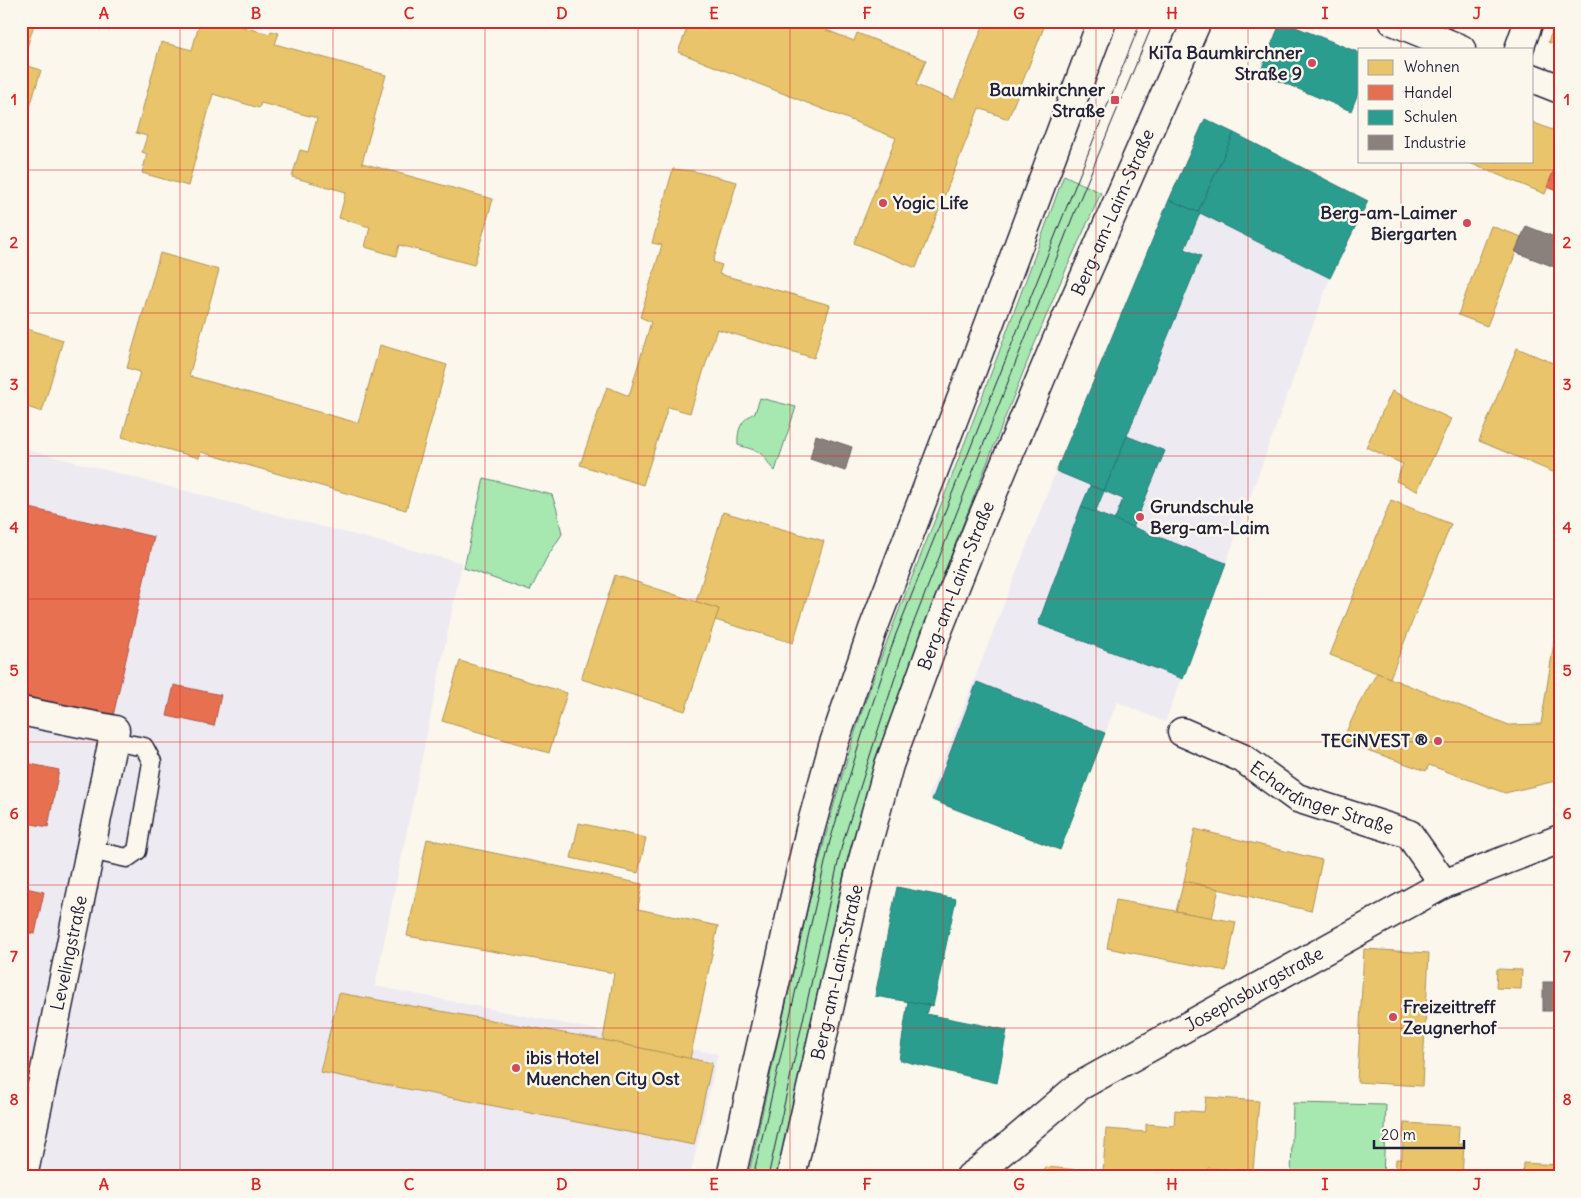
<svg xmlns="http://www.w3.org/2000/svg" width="1581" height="1198" viewBox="0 0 1581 1198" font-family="Delius,sans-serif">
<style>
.built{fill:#eeeaf2}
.green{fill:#a7e8b1;stroke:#648576}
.homes{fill:#e9c46a;stroke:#ad935c}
.shops{fill:#e76f51;stroke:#ac584a}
.schools{fill:#2a9d8f;stroke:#287876}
.industry{fill:#8a817c;stroke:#6b6468}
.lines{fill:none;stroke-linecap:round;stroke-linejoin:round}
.service-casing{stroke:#22223b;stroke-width:21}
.minor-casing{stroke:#22223b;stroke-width:31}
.primary-casing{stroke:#22223b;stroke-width:31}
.service{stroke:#fbf7ec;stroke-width:18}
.minor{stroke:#fbf7ec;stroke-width:28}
.primary{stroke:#fbf7ec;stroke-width:28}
.tram{stroke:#22223b;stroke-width:1}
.grid{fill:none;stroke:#d62828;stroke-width:1;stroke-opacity:0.55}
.poi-dot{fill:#d1495b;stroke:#fbf7ec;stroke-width:2}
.labels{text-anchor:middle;stroke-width:5;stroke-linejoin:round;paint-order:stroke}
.poi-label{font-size:18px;font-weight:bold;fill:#22223b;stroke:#fbf7ec;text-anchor:end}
.street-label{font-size:18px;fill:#22223b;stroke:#fbf7ec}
.neatline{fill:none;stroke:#d62828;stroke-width:2}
.grid-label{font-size:16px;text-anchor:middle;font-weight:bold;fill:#d62828}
</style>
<rect width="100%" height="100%" fill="#fbf7ec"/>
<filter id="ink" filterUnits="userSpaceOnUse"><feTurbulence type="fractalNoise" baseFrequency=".02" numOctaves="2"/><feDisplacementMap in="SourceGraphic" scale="10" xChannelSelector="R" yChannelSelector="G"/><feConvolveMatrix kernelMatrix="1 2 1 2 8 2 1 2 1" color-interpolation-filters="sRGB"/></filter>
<g filter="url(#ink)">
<!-- built -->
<g class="built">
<path d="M1205,119L1368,201L1330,278L1226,563L1165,722L1117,702L1060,850L928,798L1056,471L1169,200Z"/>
<path d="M21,448L462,563L375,986L718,1054L690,1177H21Z"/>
</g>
<!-- green -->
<g class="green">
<path d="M1064,175L1101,193C1087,225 1071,257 1057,290C1023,370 992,451 960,532C919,639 878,746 848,857L777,1177H748C783,1022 812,865 861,714C885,642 914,573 942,502C984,393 1025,284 1064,175Z"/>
<path d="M760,398L796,407L775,471C770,467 769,463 765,458C760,450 747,448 738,445C737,430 741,419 755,413Z"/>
<path d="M484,478L552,495L557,510L562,534L546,559L530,591L464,568Z"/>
<path d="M1293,1103L1386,1105L1383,1177H1291Z"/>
</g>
<!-- homes -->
<g class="homes">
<path d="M21,21H35L22,64L41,70L21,137Z"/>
<path d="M117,21H140L138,28Z"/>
<path d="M200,21H240L239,26L270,34L271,31L279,33L275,44L386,75L362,163L493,199L474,265L399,245L396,256L365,247L370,227L339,218L346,192L292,177L300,150L308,152L317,118L261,103L259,108L213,94L188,186L142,173L147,154L142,152L147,136L136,133L161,42L192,50Z"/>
<path d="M690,21H804L854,41L857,33L926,60L916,85L954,100L985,21H1038L1037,24L1044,27L1008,119L979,108L916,268L854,243L896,138L678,52Z"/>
<path d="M1556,21H1560V47L1548,42Z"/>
<path d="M1532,122L1560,133V155L1545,194L1467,162L1532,161Z"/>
<path d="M673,169L693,171L737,182L713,262L722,265L719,274L830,305L814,358L717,329L690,413L668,407L643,485L580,465L607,387L629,396L651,322L640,317L662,245L652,243Z"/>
<path d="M1491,226L1522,237L1487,326L1458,315Z"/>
<path d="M160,253L219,270L189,376L358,423L380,345L447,365L406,510L201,452L199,458L122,437L140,372L127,368Z"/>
<path d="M21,327L63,340L42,412L21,405Z"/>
<path d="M1517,348L1560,366V475L1479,441Z"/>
<path d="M1392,391L1451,419L1417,491L1396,481L1403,464L1366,447Z"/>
<path d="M1391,500L1451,524L1390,678L1330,655Z"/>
<path d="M723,512L824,541L793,643L715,620L719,609L696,602Z"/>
<path d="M615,575L719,609L685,711L581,679Z"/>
<path d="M1555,636L1560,637V780L1505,793L1429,765L1426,771L1342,741L1359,704L1377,673L1509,725L1541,724Z"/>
<path d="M460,661L567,693L549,753L442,721Z"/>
<path d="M579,823L646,838L638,873L571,858Z"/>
<path d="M1195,829L1322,860L1311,911L1184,881Z"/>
<path d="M427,839L642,884L638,909L718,926L690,1059L603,1040L614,973L407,936Z"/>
<path d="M1184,881L1219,889L1212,918L1176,911Z"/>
<path d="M1116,900L1236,922L1226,971L1107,948Z"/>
<path d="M1364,949L1429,953L1422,1086L1357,1082Z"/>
<path d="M1497,969L1522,970L1521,989L1496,988Z"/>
<path d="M339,993L603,1040L712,1063L694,1145L320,1072Z"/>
<path d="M1206,1097L1259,1101L1253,1171L1208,1168L1207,1177H1044L1045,1167L1103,1172L1106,1129L1146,1132V1124L1174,1126L1175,1110L1204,1112Z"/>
<path d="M1404,1123L1459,1126L1458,1144H1464L1462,1177L1395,1175L1396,1159H1402Z"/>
<path d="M1560,1158V1177H1522L1523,1163L1559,1165Z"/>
</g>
<!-- shops -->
<g class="shops">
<path d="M1560,155V192L1547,187Z"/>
<path d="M21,506L154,537L113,716L21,695Z"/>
<path d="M174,685L221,695L214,726L167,716Z"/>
<path d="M21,762L59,770L48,827L21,822Z"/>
<path d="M21,887L44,892L35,934L21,931Z"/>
</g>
<!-- schools -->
<g class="schools">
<path d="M1281,21L1360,53V88L1351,111L1260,73Z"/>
<path d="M1205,119L1234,133L1198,212L1169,200Z"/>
<path d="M1234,133L1368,201L1330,278L1198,212Z"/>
<path d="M1169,200L1200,213L1185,249L1201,256L1104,491L1056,471Z"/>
<path d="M1127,436L1165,451L1133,528L1114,521L1123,499L1104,491Z"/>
<path d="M1090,486L1104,491L1095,513L1081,507Z"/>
<path d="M1081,507L1226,563L1183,679L1038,624Z"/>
<path d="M977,682L1105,733L1060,850L932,800Z"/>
<path d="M897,887L956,899L933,1006L875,996Z"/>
<path d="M908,1001L929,1005L926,1014L1007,1030L997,1083L899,1060Z"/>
</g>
<!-- industry -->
<g class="industry">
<path d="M1526,226L1560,239V269L1515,252Z"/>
<path d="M816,435L852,447L845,471L810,459Z"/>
<rect x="1543" y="982" width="17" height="29"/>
</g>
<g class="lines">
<defs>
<path id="service" d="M90,850L127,858L137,851L152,762L144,747L112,741"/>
<g id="minor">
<path d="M1393,21L1461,49"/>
<path d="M1519,49L1529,21"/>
<path d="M1532,78L1560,89"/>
<path d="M21,711L115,730L23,1177"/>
<path id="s1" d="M1182,732L1242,758L1297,798L1409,834L1444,884"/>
<path id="s2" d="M970,1177L980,1170L1078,1087L1444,884L1560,839"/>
</g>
<g id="primary">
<path d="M731,1177L810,830L833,746L873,629L962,397L1102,21"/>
<path id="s3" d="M791,1177L861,867L889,765L938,630L979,526L1056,342L1197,21"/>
</g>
</defs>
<!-- service casing -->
<use href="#service" class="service-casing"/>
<!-- minor casing -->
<use href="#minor" class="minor-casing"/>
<!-- primary casing -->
<use href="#primary" class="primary-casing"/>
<!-- service -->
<use href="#service" class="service"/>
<!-- minor -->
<use href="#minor" class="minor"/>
<!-- primary -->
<use href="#primary" class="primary"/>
<!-- tram -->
<g class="tram">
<path d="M753,1177L830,841L861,738L896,634L1141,21"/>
<path d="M768,1177L842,845L874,743L908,637L1077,206L1154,21"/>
</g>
</g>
</g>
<!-- grid -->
<path class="grid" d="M180,21V1177M333,21V1177M485,21V1177M638,21V1177M790,21V1177M943,21V1177M1096,21V1177M1248,21V1177M1401,21V49M1401,161V1177M21,170H1560M21,313H1560M21,456H1560M21,599H1560M21,742H1560M21,885H1560M21,1028H1560"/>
<!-- markers -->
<g class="poi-dot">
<circle cx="1312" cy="63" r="5"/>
<rect x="1110" y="95" width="10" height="10" rx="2.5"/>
<circle cx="883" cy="203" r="5"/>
<circle cx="1467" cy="223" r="5"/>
<circle cx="1140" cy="517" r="5"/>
<circle cx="1438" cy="741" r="5"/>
<circle cx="1393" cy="1017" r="5"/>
<circle cx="516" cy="1068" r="5"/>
</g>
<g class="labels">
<!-- poi labels -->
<g class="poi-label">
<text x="1302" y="59">KiTa Baumkirchner<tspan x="1302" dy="21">Straße 9</tspan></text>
<text x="1105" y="96">Baumkirchner<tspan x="1105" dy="21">Straße</tspan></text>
<text x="893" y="209" text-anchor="start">Yogic Life</text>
<text x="1457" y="219">Berg-am-Laimer<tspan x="1457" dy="21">Biergarten</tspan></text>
<text x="1150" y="513" text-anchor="start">Grundschule<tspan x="1150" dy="21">Berg-am-Laim</tspan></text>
<text x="1428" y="747">TECiNVEST ®</text>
<text x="1403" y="1013" text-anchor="start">Freizeittreff<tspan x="1403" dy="21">Zeugnerhof</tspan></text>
<text x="526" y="1064" text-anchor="start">ibis Hotel<tspan x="526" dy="21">Muenchen City Ost</tspan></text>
</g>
<!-- street labels -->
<g class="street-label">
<text dy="6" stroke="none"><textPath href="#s3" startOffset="1020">Berg-am-Laim-Straße</textPath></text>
<text dy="6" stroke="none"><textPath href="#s3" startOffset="615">Berg-am-Laim-Straße</textPath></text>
<text dy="6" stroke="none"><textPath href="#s1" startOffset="156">Echardinger Straße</textPath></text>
<text transform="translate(69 953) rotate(-78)" y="6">Levelingstraße</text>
<text dy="6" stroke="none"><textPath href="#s3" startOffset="210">Berg-am-Laim-Straße</textPath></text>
<text dy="6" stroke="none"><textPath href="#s2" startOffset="342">Josephsburgstraße</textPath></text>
</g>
</g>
<!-- margin -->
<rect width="1581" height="1198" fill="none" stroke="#fbf7ec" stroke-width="55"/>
<!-- legend -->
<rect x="1358" y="48" width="175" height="115" fill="#fbf7ec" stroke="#a4a2a5"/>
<rect x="1368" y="60" width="25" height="15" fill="#e9c46a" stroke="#a4a2a5"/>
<text x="1404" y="72" font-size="15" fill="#22223b">Wohnen</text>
<rect x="1368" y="85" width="25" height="15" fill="#e76f51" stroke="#a4a2a5"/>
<text x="1404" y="98" font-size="15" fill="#22223b">Handel</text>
<rect x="1368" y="110" width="25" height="15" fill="#2a9d8f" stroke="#a4a2a5"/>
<text x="1404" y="122" font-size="15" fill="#22223b">Schulen</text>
<rect x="1368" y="135" width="25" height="15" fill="#8a817c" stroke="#a4a2a5"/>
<text x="1404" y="148" font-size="15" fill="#22223b">Industrie</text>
<!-- scale -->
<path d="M1374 1140v8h90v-8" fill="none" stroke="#22223b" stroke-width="2.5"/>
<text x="1381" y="1140" font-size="15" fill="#22223b" stroke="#fbf7ec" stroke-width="4" paint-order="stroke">20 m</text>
<rect x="28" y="28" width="1526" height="1142" class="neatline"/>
<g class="grid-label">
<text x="104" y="19">A</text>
<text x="256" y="19">B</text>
<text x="409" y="19">C</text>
<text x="562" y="19">D</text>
<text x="714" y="19">E</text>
<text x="867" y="19">F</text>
<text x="1019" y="19">G</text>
<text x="1172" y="19">H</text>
<text x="1325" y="19">I</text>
<text x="1477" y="19">J</text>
<text x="14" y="105">1</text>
<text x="1567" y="105">1</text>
<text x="14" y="248">2</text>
<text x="1567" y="248">2</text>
<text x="14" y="390">3</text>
<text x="1567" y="390">3</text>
<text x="14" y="533">4</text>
<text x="1567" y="533">4</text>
<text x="14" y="676">5</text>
<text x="1567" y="676">5</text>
<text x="14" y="819">6</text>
<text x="1567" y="819">6</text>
<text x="14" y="962">7</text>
<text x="1567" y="962">7</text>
<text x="14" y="1105">8</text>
<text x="1567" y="1105">8</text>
<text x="104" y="1190">A</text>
<text x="256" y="1190">B</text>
<text x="409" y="1190">C</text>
<text x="562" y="1190">D</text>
<text x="714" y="1190">E</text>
<text x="867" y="1190">F</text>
<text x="1019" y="1190">G</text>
<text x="1172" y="1190">H</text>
<text x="1325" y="1190">I</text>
<text x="1477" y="1190">J</text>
</g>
</svg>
